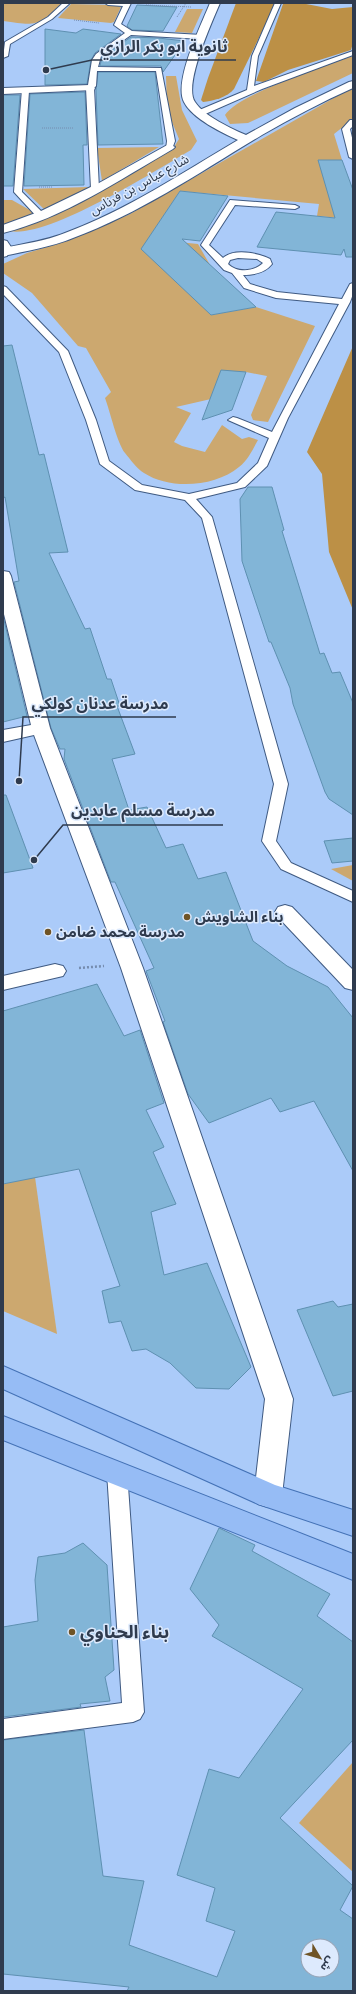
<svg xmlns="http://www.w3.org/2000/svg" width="356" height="1994" viewBox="0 0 356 1994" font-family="'Exo 2','Noto Sans Arabic',sans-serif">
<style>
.green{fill:#cca86f}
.forest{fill:#bc9046}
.building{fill:#82b5d7;stroke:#5e90b1;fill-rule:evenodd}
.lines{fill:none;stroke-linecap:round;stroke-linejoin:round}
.lane-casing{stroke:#3f5a82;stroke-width:2}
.street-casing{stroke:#3f5a82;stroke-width:2}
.secondary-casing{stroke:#3f5a82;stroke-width:2}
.primary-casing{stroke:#4472b6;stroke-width:2}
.path-far1{stroke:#758caf;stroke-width:1;stroke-dasharray:1 1;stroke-linecap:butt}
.path{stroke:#758caf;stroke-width:2.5;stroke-dasharray:2 2;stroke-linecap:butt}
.lane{fill:#fff;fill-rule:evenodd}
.street{fill:#fff;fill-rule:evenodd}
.secondary{fill:#fff;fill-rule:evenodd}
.primary{fill:#96bcf5;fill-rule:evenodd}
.poi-dot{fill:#6f5426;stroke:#ddeafd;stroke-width:1.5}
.labels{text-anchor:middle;stroke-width:3;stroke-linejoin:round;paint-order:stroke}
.far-street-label{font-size:13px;fill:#2f3b4e;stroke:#ddeafd}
.poi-label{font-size:15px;font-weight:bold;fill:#2f3b4e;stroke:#ddeafd;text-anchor:start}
.near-poi-label{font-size:18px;font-weight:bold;fill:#2f3b4e;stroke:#ddeafd;text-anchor:start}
.leader{fill:none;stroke:#2f3b4e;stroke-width:1.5}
.callout-dot{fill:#2f3b4e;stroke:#ddeafd;stroke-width:1.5}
.callout-label{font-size:16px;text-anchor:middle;font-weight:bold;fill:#2f3b4e;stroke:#ddeafd;stroke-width:3;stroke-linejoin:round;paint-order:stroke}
</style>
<rect width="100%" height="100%" fill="#abcbf9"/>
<!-- green -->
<g class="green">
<path d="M3,3H62L64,4C36,26 38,26 3,21Z"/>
<path d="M71,4L115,5L121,7L114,22L111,23L58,18Z"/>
<path d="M187,9H203L192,33L175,32Z"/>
<path d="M353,56V73L248,123L230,124L225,115C238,94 327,65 353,56Z"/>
<path d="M166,76H176L182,110L197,141L191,150C158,169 40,244 6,230L174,147L179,139L167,110Z"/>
<path d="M353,87V119L334,134L342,160H319L353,219L317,216L319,204L180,191L148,239L198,244L210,265L167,273L211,315L256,307L315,326L268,422L253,420L251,415L267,376L246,372L211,399L176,407L191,413L174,442L182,446L205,452L222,425L242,439L249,437L258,440C253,449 248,460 239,467C215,487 170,490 144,473C137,469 130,459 125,453C117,443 110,411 105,398L111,392L86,348L78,346L32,293L3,273V264L27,253L67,241L130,214Z"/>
<path d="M159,147L102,181L97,148Z"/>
<path d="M89,187L47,212L23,189Z"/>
<path d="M3,200H12L35,213L30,218L3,226Z"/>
<path d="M353,865V881L331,869Z"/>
<path d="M35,1177L57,1334L3,1311V1184Z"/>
<path d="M353,1762V1872L299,1823Z"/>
</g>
<!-- forest -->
<g class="forest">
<path d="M236,3H276L234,89C228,97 213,101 203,102L201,100L208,78Z"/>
<path d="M301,3L332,9L353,7V43L351,50L288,70L264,82L256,81L283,4Z"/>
<path d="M353,346V610L329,552L322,474L307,452Z"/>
</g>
<!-- building -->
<g class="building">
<path d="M137,5L177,7L163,31L132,30L127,26Z"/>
<path d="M45,29L76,33L83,29L121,34L95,53L91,60L87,84L45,85Z"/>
<path d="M131,37L158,38L185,41L163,72L161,66H100L102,57Z"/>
<path d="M98,72H155L163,144L98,145L96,90Z"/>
<path d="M85,92L87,145H83L84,185L24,186L30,94Z"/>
<path d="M3,95H20L13,186H3Z"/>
<path d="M318,160H342L353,190V257H346L344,249L341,255L257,247L276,212L335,218Z"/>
<path d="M180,191L228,196L200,241L182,239L256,307L211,315L141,249Z"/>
<path d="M12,345L39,455L44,454L68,552L49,553L85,629L90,628L107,679H111L120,706H117L135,754L112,759L129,810L147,807L166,848L183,844L198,879L226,872L253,941L287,966L328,987L353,1018V1171L314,1101L280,1112L271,1098L209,1123L188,1094L163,1022L165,1021L146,971L154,968L115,882H111L64,759L65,749H60L51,728L14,582L19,581L5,497L3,498V346Z"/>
<path d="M221,370L246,372L232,410L202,420Z"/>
<path d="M248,487H272L284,530L282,531L320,654L324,653L332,673L340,672L353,703V815L329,799L325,792L293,704L290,688L271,642H269L242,561L240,499Z"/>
<path d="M3,616L27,716L3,722Z"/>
<path d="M3,795H6L33,868L3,873Z"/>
<path d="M353,838V861L332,863L324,841Z"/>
<path d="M97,984L124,1036L140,1030L164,1103L146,1110L164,1147L153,1152L176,1204L151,1212L164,1275L207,1263L251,1367L229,1389L196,1388L170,1363L146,1349L132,1351L121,1321L109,1323L102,1291L120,1286L79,1169L3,1184V1011Z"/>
<path d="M333,1301L338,1307L353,1304V1391L333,1396L297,1310Z"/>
<path d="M219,1528L255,1545L252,1551L330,1594L317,1616L353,1642V1740L280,1818L353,1886L340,1910L353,1919V1991H127L129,1987L3,1974V1740L84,1730L103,1876L144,1881L129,1945L217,1977L235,1931L206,1921L215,1888L177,1875L209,1769L239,1778L303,1689L212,1636L219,1625L190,1589ZM308,1946H332V1970H308Z"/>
<path d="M83,1543L107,1565L114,1670L105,1677L110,1701L80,1704L81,1707L3,1717V1627L38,1621L35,1580L38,1557L65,1553Z"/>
</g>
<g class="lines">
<defs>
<g id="lane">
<path d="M63,3H70L52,19L10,44L8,56L3,58L5,42L48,17Z"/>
<path d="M105,3H131L121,24L132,31L202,35L205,37L202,39L131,35L101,56L98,67L161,68L175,141L172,149H166L167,141L156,71H97L96,86L94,88L99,189L95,191L91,189L86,88L88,85L92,60L96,54L125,33L114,25L123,6L108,5Z"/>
<path d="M275,3H281L258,56L254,86L353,51V55L262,89L203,115H197V111L247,90L252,56Z"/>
<path d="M22,89L29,91L22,192L44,214L45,216L41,218H38L14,192Z"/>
<path d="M350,120H353V126L350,129L353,142V159L349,157L342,129Z"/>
<path d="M230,200L295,205L299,207L295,209L235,205L209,245L223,258C234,248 258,253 270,259L272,264C265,273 254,275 243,275L250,284L277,292L342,299L350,284L353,283V294L350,302L288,418L267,466L245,487L196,499L212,517L288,784L276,841L291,863L353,891V902L281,869L262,841L274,784L202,518L185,500L135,490L100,464L86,420L59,352L3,294V286L6,287L68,351L96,420L109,461L142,485L189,494L237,483L258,463L269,438L228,420L233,417L237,418L272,432L339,304L276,298L244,288L232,273L224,270L201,245ZM238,258L257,259L263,263C254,272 237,273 228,264L230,260Z"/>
<path d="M117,1464L124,1466L127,1472L144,1712L140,1719L133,1722L3,1739V1719L122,1703L107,1472L110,1466Z"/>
</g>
<g id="street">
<path d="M90,85L95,88L94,90L3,94V88Z"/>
<path d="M169,144L175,147L173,149C119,180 64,218 3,233V225L41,211L99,183Z"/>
<path d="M3,240L7,241L11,247L7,256L3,257Z"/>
<path d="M3,571L9,572L11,576L50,728L143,968L293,1399L282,1495L278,1504L268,1507L258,1504L254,1495L265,1399L121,968L34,735L3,742V730L31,725L3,610Z"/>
<path d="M285,905L292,907L353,970V990L345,988L278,917L275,912L278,907Z"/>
<path d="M55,964L63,966L66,971L63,976L3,990V976Z"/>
</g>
<path id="secondary" d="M210,3H220C212,22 183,85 195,102C204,116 232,129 246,135L295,108L349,82L353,81V88C322,102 291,118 262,135C200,172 141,213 73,238C51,247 27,251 3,256V248C24,244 45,241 65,233C127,210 182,173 238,140C222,133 192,118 184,102C173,82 202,23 210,3Z"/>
<g id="primary">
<path d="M3,1366L275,1485L353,1510V1536L258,1504L3,1389Z"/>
<path d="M3,1416L353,1554V1580L3,1440Z"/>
</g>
</defs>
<!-- lane casing -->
<use href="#lane" class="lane-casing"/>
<!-- street casing -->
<use href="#street" class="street-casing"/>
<!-- secondary casing -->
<use href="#secondary" class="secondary-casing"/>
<!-- primary casing -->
<use href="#primary" class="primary-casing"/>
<!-- path-far1 -->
<g class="path-far1">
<path d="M146,5L191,7"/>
<path d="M177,17L186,3"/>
<path d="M74,20L99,23"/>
<path d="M42,128H73"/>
<path d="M39,187H52"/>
</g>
<!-- path -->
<path class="path" d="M79,968L104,966"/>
<!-- lane -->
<use href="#lane" class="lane"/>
<!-- street -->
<use href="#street" class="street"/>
<!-- secondary -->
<use href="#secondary" class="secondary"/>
<!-- primary -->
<use href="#primary" class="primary"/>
</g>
<!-- markers -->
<g class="poi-dot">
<circle cx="187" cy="917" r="4"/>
<circle cx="48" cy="932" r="4"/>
<circle cx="72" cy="1632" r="4"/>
</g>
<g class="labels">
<!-- far-street labels -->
<g class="far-street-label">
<text transform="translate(139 184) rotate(-29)" y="5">شارع عباس بن فرناس</text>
</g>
<!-- poi labels -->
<g class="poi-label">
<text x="195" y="922">بناء الشاويش</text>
<text x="56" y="937">مدرسة محمد ضامن</text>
</g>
<!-- near-poi labels -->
<g class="near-poi-label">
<text x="80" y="1638">بناء الحناوي</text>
</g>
</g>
<!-- callouts -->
<path class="leader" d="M46 70L92 60H236M19 781L23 717H176M34 860L63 825H223"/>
<g class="callout-dot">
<circle cx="46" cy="70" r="4"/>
<circle cx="19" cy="781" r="4"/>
<circle cx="34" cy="860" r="4"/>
</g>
<g class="callout-label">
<text x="164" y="52">ثانوية ابو بكر الرازي</text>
<text x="100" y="709">مدرسة عدنان كولكي</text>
<text x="143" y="816">مدرسة مسلم عابدين</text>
</g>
<!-- border -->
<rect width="356" height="1994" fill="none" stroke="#2f3b4e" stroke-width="8"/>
<!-- north arrow -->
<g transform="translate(320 1958) rotate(128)"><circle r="19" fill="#ddeafd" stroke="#97a4b7"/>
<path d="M0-3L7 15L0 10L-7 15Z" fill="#6f5426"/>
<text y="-6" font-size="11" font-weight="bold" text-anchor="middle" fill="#2f3b4e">ش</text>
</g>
</svg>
